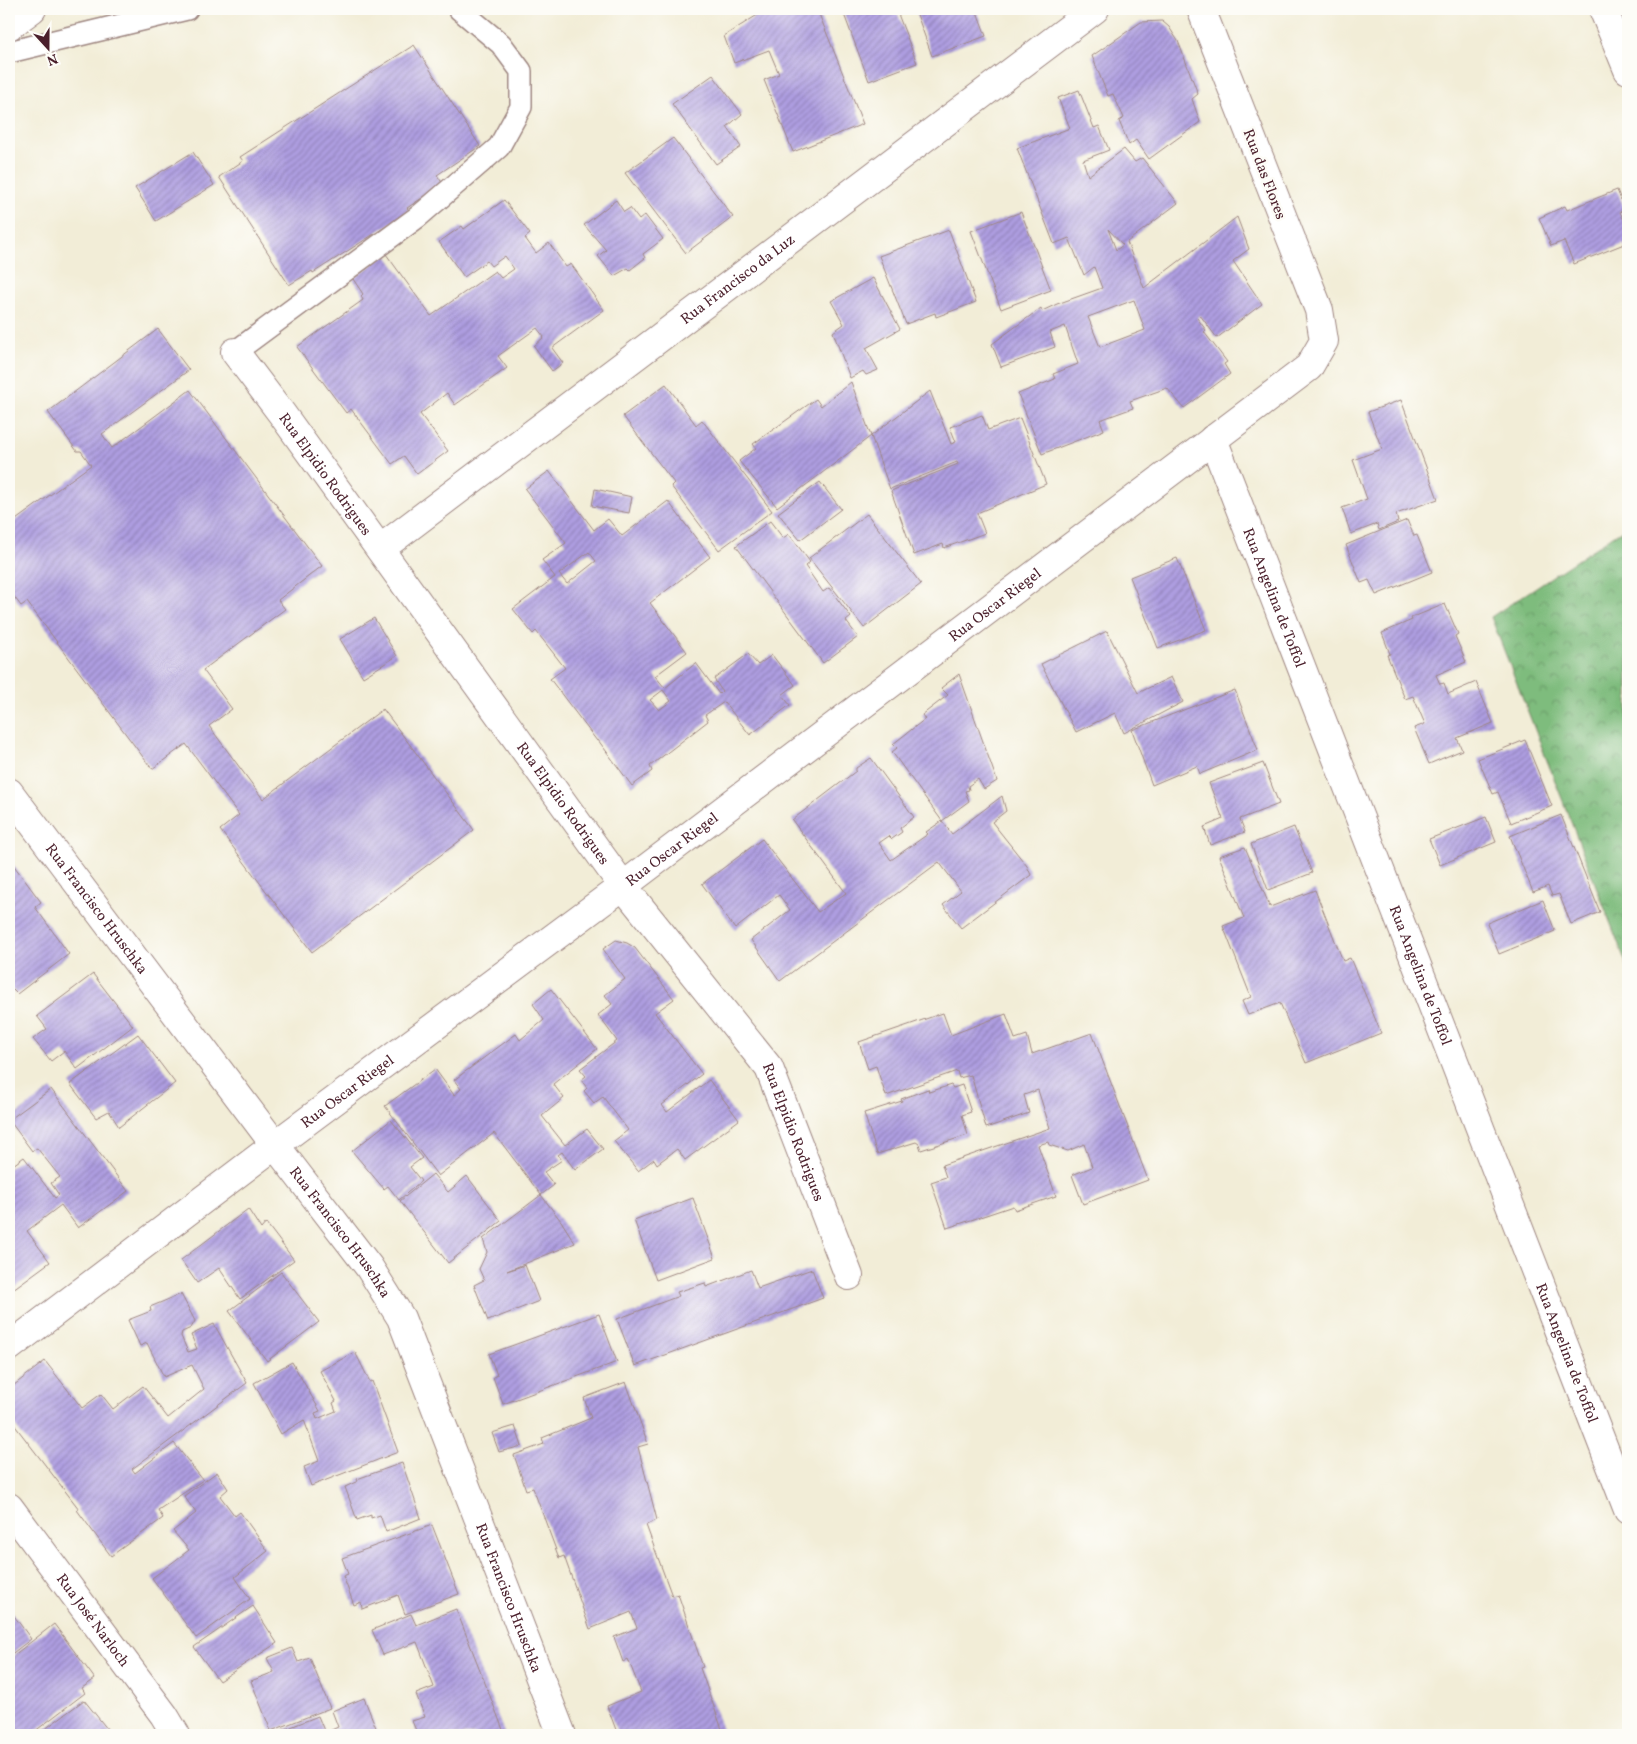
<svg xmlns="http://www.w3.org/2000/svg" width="1637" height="1744" viewBox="0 0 1637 1744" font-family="Vollkorn,serif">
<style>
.forest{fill:url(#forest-crowns);stroke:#646e54}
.building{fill:url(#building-hatch);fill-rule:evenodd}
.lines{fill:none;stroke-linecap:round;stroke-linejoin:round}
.lane-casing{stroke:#9e8681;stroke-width:24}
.street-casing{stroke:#9e8681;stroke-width:30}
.secondary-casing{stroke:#9e8681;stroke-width:30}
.lane{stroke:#fff;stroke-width:21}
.street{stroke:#fff;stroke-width:28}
.secondary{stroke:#fff;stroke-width:28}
.labels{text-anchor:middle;stroke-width:5;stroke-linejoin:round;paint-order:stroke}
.street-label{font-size:15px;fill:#4a1f2b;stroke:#fdfcf7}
</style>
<defs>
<pattern id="forest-crowns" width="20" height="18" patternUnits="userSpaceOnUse" patternTransform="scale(1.25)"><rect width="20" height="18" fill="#7ebc7d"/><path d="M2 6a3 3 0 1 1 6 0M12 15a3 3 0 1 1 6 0" fill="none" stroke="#699867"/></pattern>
<pattern id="building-hatch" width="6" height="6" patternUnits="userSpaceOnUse" patternTransform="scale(1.25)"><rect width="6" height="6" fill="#ae9ee1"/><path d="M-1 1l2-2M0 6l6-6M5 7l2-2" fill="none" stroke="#9080b7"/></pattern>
</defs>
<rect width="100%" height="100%" fill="#fdfcf7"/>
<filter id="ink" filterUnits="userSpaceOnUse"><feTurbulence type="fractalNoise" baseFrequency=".02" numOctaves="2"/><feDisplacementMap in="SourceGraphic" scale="10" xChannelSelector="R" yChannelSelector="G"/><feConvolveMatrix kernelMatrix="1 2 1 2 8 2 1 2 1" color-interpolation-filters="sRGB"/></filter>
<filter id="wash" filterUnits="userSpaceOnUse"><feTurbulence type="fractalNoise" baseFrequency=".0096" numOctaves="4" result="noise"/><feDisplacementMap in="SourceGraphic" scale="20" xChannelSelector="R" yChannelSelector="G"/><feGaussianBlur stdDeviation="1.12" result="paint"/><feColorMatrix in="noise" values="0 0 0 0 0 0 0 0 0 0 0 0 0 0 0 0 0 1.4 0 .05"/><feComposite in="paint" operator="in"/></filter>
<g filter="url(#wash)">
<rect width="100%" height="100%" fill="#f2edd7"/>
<!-- forest -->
<path class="forest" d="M1628,526V968L1491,617Z"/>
<g id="blocks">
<!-- building -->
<g class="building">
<path d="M767,9H817L863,124L793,152L764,80L779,74L769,50L734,63L724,36Z"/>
<path d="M842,9H896L917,63L869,81Z"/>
<path d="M915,9H976L986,36L932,56Z"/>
<path d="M1162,21L1169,27L1178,41L1198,94L1192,99L1200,122L1149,159L1136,140L1129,145L1119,121L1124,118L1113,94L1108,96L1092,56L1141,22Z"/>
<path d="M414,45L480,146L437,175L443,184L407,208L410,211L313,273L312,271L289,285L219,177L243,161L240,157Z"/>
<path d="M713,75L742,114L727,127L741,147L716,164L672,104Z"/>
<path d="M1079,90L1094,128L1099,126L1109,150L1083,160L1088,176L1124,149L1135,162L1142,158L1178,203L1127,242L1144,288L1237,217L1249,249L1233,261L1262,304L1217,338L1200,315L1197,318L1206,330L1204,332L1227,362L1224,364L1230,374L1184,408L1167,388L1130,401L1133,408L1100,420L1104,430L1042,454L1018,394L1055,379L1053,374L1078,364L1065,326L1050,332L1055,347L1001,367L992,344L1041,308L1042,311L1057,304L1102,288L1094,267L1084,275L1069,238L1054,244L1017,148L1070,128L1058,98ZM1108,229L1123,245L1116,250ZM1134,300L1145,330L1100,347L1088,317Z"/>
<path d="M673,138L733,217L686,253L625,173Z"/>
<path d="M193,152L214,185L156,221L135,188Z"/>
<path d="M1617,190L1625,210L1620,212L1624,220L1628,218V255L1624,244L1574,264L1564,241L1551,246L1539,218L1565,206L1567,210Z"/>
<path d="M504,200L530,234L525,238L536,253L549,243L566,267L571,264L604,310L552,348L563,363L552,371L534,346L544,337L537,328L498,356L507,368L455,405L447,393L420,414L448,451L417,474L404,456L392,464L351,409L346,413L297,347L363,300L361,296L363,294L353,279L386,254L431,316L495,271L501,278L514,269L505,256L491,266L487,261L464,277L439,242L462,226L464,229Z"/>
<path d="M616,200L624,212L630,208L639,220L645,215L663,239L643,254L645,258L630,270L628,268L614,276L598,256L606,250L584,225Z"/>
<path d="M1021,212L1051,290L1001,309L971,231Z"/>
<path d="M949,230L976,302L936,317L935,313L906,324L879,256Z"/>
<path d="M873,278L900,329L866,348L878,370L866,375L863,371L850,378L833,332L844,324L831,301Z"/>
<path d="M158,329L189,370L102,434L112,448L190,390L322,566L278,600L285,609L203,670L232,709L209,726L263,799L383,709L474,830L312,952L220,830L239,815L186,744L152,769L27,602L21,606L9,590V525L91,465L81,451H77L48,412Z"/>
<path d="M851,382L871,436L930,391L951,444L956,442L950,427L982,415L988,430L1020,418L1046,484L977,513L985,533L944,548L943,544L914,555L891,491L958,464L957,462L890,489L871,436L777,507L739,461L756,448L753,444L816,399L821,406Z"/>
<path d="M666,384L696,425L702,420L772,511L719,550L671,486L674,483L623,416Z"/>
<path d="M1401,400L1438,499L1396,514L1398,522L1379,530L1377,524L1351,534L1342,508L1367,499L1353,460L1382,449L1368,412Z"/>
<path d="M549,471L594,530L608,519L622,536L668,501L710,557L650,603L687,652L655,676L665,688L696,663L719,694L722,691L714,679L748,654L758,665L772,655L795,685L782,695L790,705L750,735L724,702L705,715L708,721L650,766L652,771L632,786L598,740L597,741L550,679L565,668L536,631L533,634L513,609L555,577L542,560L566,543L525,489ZM589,552L596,561L567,584L559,574ZM663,690L671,701L659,710L650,700Z"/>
<path d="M820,482L841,509L800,540L778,513Z"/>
<path d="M595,489L632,497L629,513L592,506Z"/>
<path d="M867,514L921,584L864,628L809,558Z"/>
<path d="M1407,520L1414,536L1417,535L1432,572L1376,595L1369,580L1361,583L1346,545Z"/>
<path d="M770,521L783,538L789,534L810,562L805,566L823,592L829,588L851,617L846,621L858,637L823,663L736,546Z"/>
<path d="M1177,558L1206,630L1158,648L1130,577Z"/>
<path d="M1445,604L1458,634L1455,636L1466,662L1436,675L1440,684L1444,683L1448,694L1476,682L1493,723L1457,738L1462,750L1429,764L1414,728L1425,724L1413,696L1405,699L1387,655L1390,654L1382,633L1412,620L1411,618Z"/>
<path d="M374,618L397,656L363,677L340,639Z"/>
<path d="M1107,631L1138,693L1171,677L1183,702L1124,733L1115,713L1076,732L1041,664Z"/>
<path d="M959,674L997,781L984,789L978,779L968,786L969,790L965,791L969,801L942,821L892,752L897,748L893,744L925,719L922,715L948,695L941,688Z"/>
<path d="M1235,690L1258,750L1200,774L1197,766L1152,785L1132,730Z"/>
<path d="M1525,740L1552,806L1511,823L1498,792L1493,794L1478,759Z"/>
<path d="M871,758L914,817L900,828L902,832L892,839L889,836L879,843L891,860L928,834L926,832L942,821L952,834L1002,796L1006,811L992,822L1027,866L1031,875L961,928L943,905L961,891L939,862L780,981L751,940L790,910L779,895L735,929L702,884L762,839L818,912L846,893L792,820L856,771V768Z"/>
<path d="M1263,763L1279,804L1240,819L1245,832L1210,845L1204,827L1223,819L1209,783Z"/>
<path d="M1561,815L1600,912L1571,924L1559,894L1552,896L1548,886L1533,892L1510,836Z"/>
<path d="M1486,817L1496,842L1440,865L1429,839Z"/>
<path d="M1294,827L1312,873L1268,890L1251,844Z"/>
<path d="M1245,847L1270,907L1315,890L1343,961L1350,958L1381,1033L1306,1063L1280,1003L1248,1015L1242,1001L1251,997L1223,926L1244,918L1219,856Z"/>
<path d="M9,859L41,902L35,907L69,954L17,994L13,990L11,991L9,988Z"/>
<path d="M1543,900L1555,931L1499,954L1487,923Z"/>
<path d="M616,940L627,943L635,948L674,999L655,1013L702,1074L662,1105L667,1112L709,1080L739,1120L685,1160L677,1149L657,1164L654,1159L638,1171L614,1141L628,1130L603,1097L594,1103L584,1091L587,1088L581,1080L586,1076L580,1069L617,1041L598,1015L612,1004L605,995L625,979L603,949Z"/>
<path d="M93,974L133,1026L77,1069L64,1051L51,1061L33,1039L47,1029L37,1016Z"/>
<path d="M551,989L597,1049L553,1084L564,1098L542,1116L565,1145L587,1129L603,1149L575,1170L562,1152L558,1155L562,1160L544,1172L554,1185L541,1195L494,1133L438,1176L385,1106L435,1069L454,1095L461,1089L454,1080L516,1034L520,1040L544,1020L533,1004Z"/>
<path d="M943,1013L951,1035L1006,1014L1015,1039L1027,1035L1032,1054L1092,1033L1148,1180L1083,1204L1072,1175L1092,1167L1084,1144L1068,1151L1049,1145L1048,1142L1038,1145L1056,1196L1015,1210L1013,1206L947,1228L931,1182L946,1177L942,1165L1050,1128L1038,1090L1024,1095L1029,1113L986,1128L971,1075L959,1078L957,1071L886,1096L876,1066L868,1069L859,1042Z"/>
<path d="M138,1034L175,1083L119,1127L109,1111L96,1118L70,1084Z"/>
<path d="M951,1085L953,1088L962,1085L971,1112L962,1115L968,1135L921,1150L919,1144L916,1142L877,1154L864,1113L902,1101L901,1099L928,1089L929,1092Z"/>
<path d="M51,1089L128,1191L78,1228L61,1205L27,1231L50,1262L9,1292V1168L24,1157L55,1198L59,1195L51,1183L60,1177L37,1148L32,1151L9,1120Z"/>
<path d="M391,1120L422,1158L410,1167L421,1181L399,1200L388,1186L384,1189L352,1151Z"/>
<path d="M433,1174L448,1192L467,1176L501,1221L448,1263L400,1201Z"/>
<path d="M541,1195L561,1221L575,1243L507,1271L525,1265L539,1301L488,1321L474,1285L484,1280L479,1269L487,1252L483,1239Z"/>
<path d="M693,1198L715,1258L656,1280L634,1220Z"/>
<path d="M248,1209L261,1229L266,1223L294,1260L240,1299L219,1268L197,1283L181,1260Z"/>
<path d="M812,1269L823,1298L635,1366L617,1319L679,1296L677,1292L705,1283L706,1287L751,1270L758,1288Z"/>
<path d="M281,1272L319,1322L267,1361L229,1311Z"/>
<path d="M181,1294L195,1321L191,1328L182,1332L181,1336L188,1352L197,1349L191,1335L214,1324L247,1383L132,1469L135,1473L174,1443L203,1480L158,1510L163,1518L111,1556L77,1510L79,1509L9,1418V1389L45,1361L82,1408L101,1394L113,1409L143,1386L168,1418L204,1389L192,1365L164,1377L147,1343L140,1346L128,1320L151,1311L150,1307Z"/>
<path d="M599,1314L617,1362L503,1404L493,1377L497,1375L489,1354Z"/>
<path d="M355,1352L370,1382L372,1381L398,1452L311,1486L304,1467L319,1461L304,1420L281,1434L254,1383L292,1362L320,1411L315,1413L317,1419L336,1411L333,1403L336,1401L320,1371Z"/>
<path d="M626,1382L648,1444L638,1447L657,1520L646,1525L672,1596L678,1594L703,1667L700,1668L724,1735H618L607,1706L641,1692L628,1659L623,1662L614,1637L637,1628L631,1612L590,1629L564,1556L559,1558L533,1488L526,1490L514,1455L544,1444L542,1438L591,1418L584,1398Z"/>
<path d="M515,1426L522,1446L499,1452L492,1433Z"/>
<path d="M402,1463L421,1518L386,1532L380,1515L371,1518V1515L357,1520L345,1487L358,1481L357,1479Z"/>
<path d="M217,1472L228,1489L220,1496L235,1516L240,1512L268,1551L235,1577L250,1599L196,1638L152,1578L189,1550L173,1531L196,1513L184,1496Z"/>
<path d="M432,1525L459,1594L405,1614L398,1595L362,1609L361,1602L354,1605L343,1576L348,1574L342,1558Z"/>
<path d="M253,1606L277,1643L219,1681L194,1647Z"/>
<path d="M9,1609L31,1639L9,1656Z"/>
<path d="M456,1609L480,1670L505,1735H412L417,1733L412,1721L425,1717L416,1694L434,1687L417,1642L383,1655L372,1630L411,1614L416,1625Z"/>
<path d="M54,1624L95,1679L82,1688L85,1693L30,1735H20L9,1720V1659Z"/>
<path d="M292,1648L298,1662L310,1658L330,1708L271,1731L251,1681L274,1672L267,1658Z"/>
<path d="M364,1698L379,1735H271L318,1716L325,1733L338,1727L332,1711Z"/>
<path d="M84,1700L112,1735H37Z"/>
</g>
</g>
</g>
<g filter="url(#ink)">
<use href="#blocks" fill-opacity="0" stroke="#9e8681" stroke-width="1"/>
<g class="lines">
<defs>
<g id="lane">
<path d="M9,52L187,9"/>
<path d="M235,352L419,216L499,147L521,107V71L501,44L459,9"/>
</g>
<g id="street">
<path d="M1603,9L1628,70"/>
<path d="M9,26L32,9"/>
<path id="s1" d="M235,352L282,414L623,886L769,1068L849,1276"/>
<path id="s2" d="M1213,439L1628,1510"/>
<path id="s3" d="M380,549L1095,9"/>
<path id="s4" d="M9,792L275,1145L369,1267L401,1318L562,1735"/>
<path id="s5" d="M9,1347L275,1145L623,886L1309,367L1324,341L1319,310L1201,9"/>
</g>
<g id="secondary">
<path id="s6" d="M9,1507L164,1715L176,1735"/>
</g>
</defs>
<!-- lane casing -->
<use href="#lane" class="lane-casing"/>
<!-- street casing -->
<use href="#street" class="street-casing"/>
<!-- secondary casing -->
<use href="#secondary" class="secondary-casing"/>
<!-- lane -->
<use href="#lane" class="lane"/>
<!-- street -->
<use href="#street" class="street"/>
<!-- secondary -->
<use href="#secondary" class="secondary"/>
</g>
</g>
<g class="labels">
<!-- street labels -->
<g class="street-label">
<text transform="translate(1265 174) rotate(69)" y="5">Rua das Flores</text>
<text dy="5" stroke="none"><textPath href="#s3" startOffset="448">Rua Francisco da Luz</textPath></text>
<text dy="5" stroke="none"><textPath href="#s1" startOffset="152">Rua Elpidio Rodrigues</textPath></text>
<text dy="5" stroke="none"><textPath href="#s2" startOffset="170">Rua Angelina de Toffol</textPath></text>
<text dy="5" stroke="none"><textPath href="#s5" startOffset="1234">Rua Oscar Riegel</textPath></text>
<text dy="5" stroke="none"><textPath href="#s1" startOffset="558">Rua Elpidio Rodrigues</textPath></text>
<text dy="5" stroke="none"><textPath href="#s5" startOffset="829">Rua Oscar Riegel</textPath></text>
<text dy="5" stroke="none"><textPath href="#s4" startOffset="146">Rua Francisco Hruschka</textPath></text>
<text dy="5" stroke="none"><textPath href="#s2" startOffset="575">Rua Angelina de Toffol</textPath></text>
<text dy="5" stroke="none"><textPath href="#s5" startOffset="424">Rua Oscar Riegel</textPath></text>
<text dy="5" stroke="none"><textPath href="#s1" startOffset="962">Rua Elpidio Rodrigues</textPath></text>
<text dy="5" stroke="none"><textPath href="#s4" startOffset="551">Rua Francisco Hruschka</textPath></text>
<text dy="5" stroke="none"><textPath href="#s2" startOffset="980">Rua Angelina de Toffol</textPath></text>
<text dy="5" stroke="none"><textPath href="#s4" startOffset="956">Rua Francisco Hruschka</textPath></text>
<text dy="5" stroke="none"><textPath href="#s6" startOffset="141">Rua José Narloch</textPath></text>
</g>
</g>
<!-- margin -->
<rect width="1637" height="1744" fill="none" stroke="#fdfcf7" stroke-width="30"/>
<!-- north arrow -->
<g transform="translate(48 48) rotate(159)" stroke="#fdfcf7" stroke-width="4" paint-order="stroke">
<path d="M0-4L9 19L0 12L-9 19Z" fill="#4a1f2b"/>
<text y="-8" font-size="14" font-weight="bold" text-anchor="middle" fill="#4a1f2b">N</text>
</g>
</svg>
